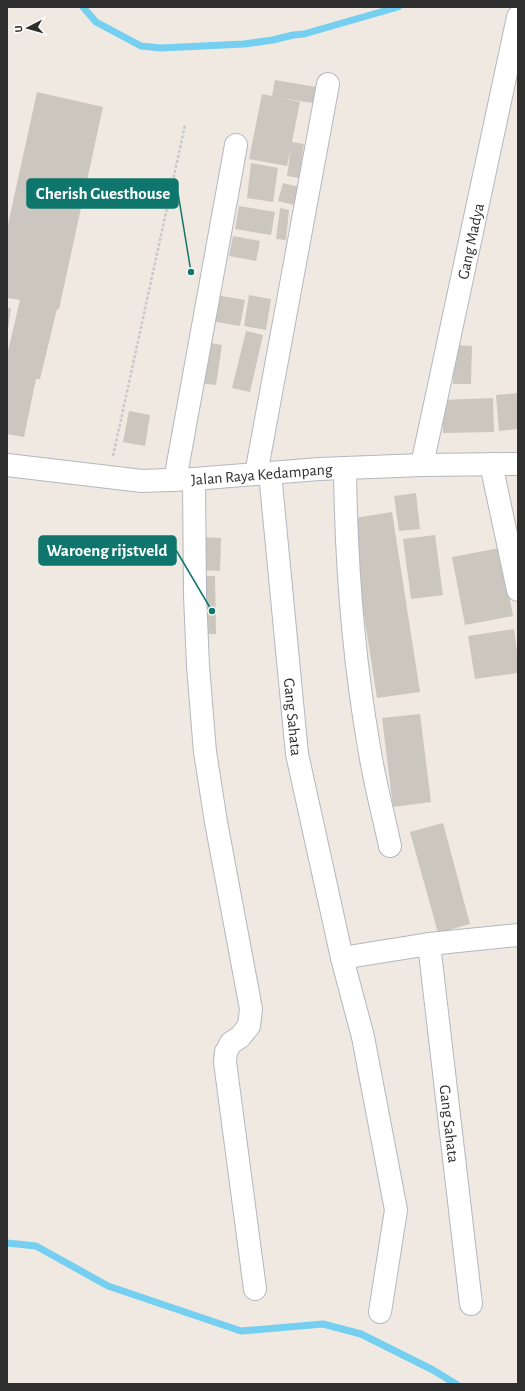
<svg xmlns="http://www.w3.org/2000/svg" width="525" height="1391" viewBox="0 0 525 1391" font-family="'Alegreya Sans',sans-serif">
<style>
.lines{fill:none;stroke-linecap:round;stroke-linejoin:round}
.stream{stroke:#75cff0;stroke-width:7}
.building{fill:#cbc7bf}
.minor-casing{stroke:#b4b7c1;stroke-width:24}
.path{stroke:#c9c9c9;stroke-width:2.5;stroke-dasharray:3 2;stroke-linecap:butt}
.minor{stroke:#fff;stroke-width:22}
.labels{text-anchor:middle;stroke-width:3;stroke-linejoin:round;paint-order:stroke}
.street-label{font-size:16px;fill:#2e2e2e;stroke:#fff}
.leader{fill:none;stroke:#0f766e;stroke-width:1.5}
.callout-dot{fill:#0f766e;stroke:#fff;stroke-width:1.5}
.callout{fill:#0f766e;stroke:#0f766e;stroke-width:1.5}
.callout-label{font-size:17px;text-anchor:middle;font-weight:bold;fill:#fff}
</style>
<rect width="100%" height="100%" fill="#efe9e1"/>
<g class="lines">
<!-- stream -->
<g class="stream">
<path d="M83,7L96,22L141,46L161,48L244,44L273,40L293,35L304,34L398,7"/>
<path d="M7,1243L36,1246L108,1286L241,1331L323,1324L361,1334L433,1370L456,1384"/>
</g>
</g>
<!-- building -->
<g class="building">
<path d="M275,80L316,87L313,103L280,98L300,102L292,142L304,144L299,178L287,176L291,147L287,166L249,159L262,94L272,96Z"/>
<path d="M37,92L103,107L59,309H57L40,379H36L24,437L7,434V355L20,300L7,298V229Z"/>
<path d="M251,163L278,168L273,202L247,198Z"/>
<path d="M283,183L299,187L294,205L278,201Z"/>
<path d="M239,206L275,212L271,235L235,229Z"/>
<path d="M280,208L289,210L286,240L276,239Z"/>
<path d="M233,236L260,241L256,261L229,256Z"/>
<path d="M216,295L245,300L240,326L211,321Z"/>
<path d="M249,295L271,299L266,330L244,326Z"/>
<path d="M7,308H11L8,329L7,328Z"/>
<path d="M246,331L263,335L250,392L232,388Z"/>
<path d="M205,342L222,345L216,385L199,383Z"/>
<path d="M454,345L472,346L471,384H453Z"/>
<path d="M518,393V429L499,431L496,395Z"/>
<path d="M493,398L494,432L443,433L442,400Z"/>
<path d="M129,411L150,415L145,446L123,442Z"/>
<path d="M416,493L420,529L399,531L394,496Z"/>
<path d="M392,512L420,692L377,698L349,519Z"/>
<path d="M435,535L443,595L411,599L403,539Z"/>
<path d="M204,537L221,538L220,571L203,570Z"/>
<path d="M500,548L513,616L465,625L452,557Z"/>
<path d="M201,576H215L216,634H202Z"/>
<path d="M514,629L518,659V673L475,679L468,636Z"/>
<path d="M420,714L431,802L393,807L382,718Z"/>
<path d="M443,823L470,924L438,933L410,832Z"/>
</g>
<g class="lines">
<defs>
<g id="minor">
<path d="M491,464L518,590"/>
<path id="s1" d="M7,465L142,481L194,479L319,469L422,465L518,464"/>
<path id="s2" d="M422,465L518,17"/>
<path d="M345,468C346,562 353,655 369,747C374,780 383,813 390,846"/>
<path id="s3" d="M270,473L297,754L342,958L363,1037L396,1210L380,1312"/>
<path d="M256,474L328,84"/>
<path d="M194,479L195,595L198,666L205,752L216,822L251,1009L249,1026L240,1037L231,1043L226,1052L225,1062L255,1289"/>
<path d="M175,480L236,145"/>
<path id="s4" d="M429,944L471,1304"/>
<path d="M342,958L429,944L518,935"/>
</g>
</defs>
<!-- minor casing -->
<use href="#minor" class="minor-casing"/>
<!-- path -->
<path class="path" d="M113,456L185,125"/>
<!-- minor -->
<use href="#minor" class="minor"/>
</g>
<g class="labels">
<!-- street labels -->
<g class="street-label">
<text dy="6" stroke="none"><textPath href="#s2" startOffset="229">Gang Madya</textPath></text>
<text dy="6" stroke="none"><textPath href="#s1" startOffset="256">Jalan Raya Kedampang</textPath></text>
<text dy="6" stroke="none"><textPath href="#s3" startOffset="245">Gang Sahata</textPath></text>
<text dy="6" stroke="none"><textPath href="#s4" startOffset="181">Gang Sahata</textPath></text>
</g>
</g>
<!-- callouts -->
<path class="leader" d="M191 272L178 193M212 611L176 550"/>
<g class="callout-dot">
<circle cx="191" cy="272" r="4"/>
<circle cx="212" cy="611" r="4"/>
</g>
<g class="callout">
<rect x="27" y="179" width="151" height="29" rx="4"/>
<rect x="39" y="536" width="137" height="29" rx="4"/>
</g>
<g class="callout-label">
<text x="103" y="199">Cherish Guesthouse</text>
<text x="107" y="556">Waroeng rijstveld</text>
</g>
<!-- border -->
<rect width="525" height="1391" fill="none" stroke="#2e2e2e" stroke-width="16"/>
<!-- north arrow -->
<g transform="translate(28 28) rotate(264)" stroke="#ffffff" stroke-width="3" paint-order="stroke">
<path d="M0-3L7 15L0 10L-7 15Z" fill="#2e2e2e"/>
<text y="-6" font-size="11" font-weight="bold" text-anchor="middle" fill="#2e2e2e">U</text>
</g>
</svg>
